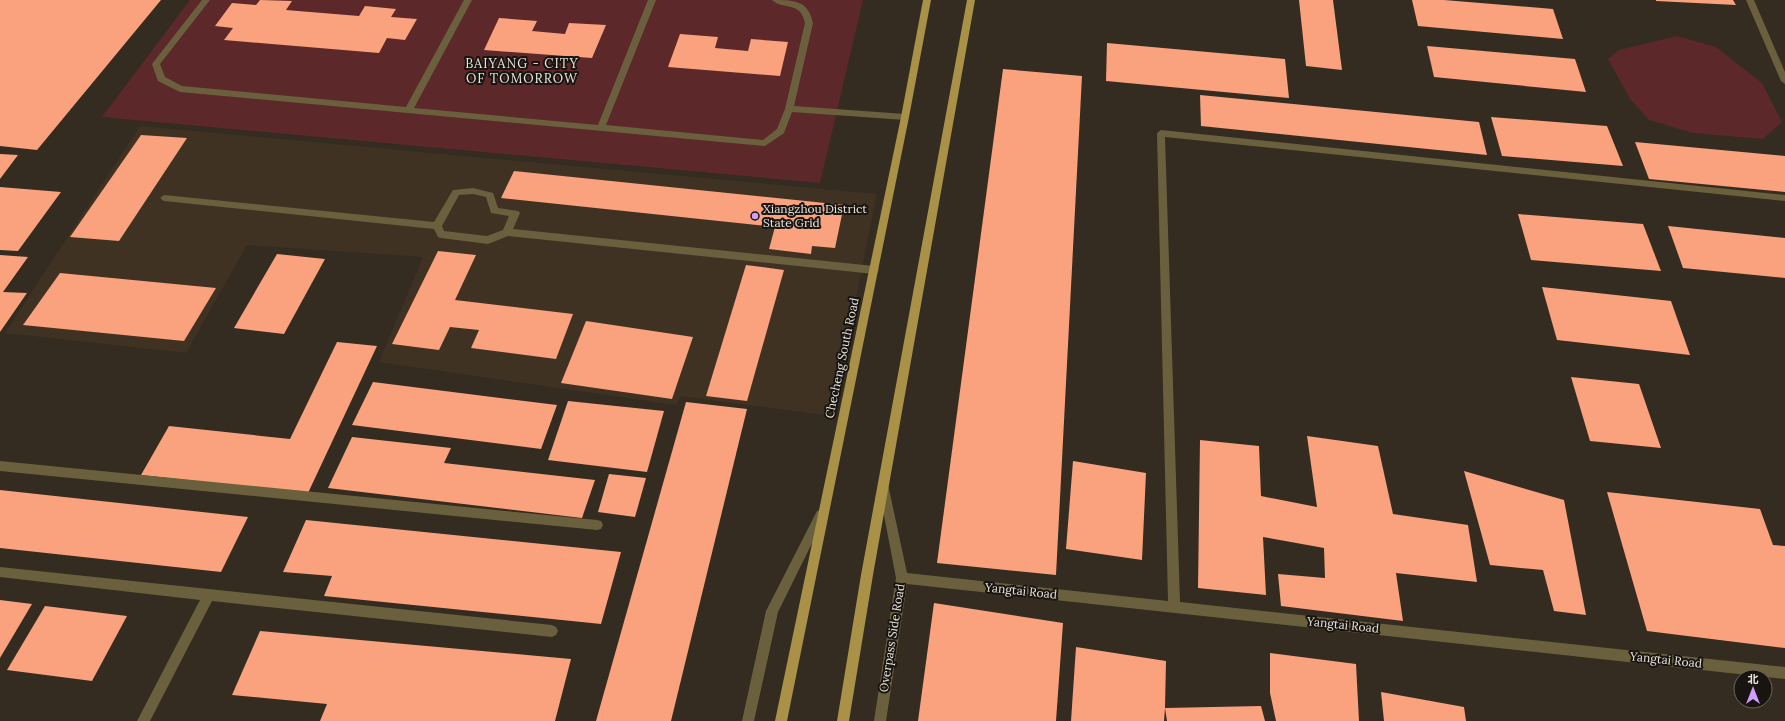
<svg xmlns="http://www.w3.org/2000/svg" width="1785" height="721" viewBox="0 0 1785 721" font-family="Lora,'Noto Sans SC',serif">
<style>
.built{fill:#403223}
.green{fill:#5d282a}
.building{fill:#f9a27d}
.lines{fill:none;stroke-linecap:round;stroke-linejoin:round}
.minor{fill:#6b603e;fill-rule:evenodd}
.major{fill:#a99248;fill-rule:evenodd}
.poi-dot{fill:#d09dfe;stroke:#181410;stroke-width:1.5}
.labels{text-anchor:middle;stroke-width:4;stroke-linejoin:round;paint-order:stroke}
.poi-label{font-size:12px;fill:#ebe4de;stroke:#181410;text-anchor:start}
.street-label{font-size:12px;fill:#ebe4de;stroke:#181410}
.neighbourhood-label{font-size:13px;letter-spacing:1px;fill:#ebe4de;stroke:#181410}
</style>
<rect width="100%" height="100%" fill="#342b21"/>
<!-- built -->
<path class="built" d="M140,126L877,194L832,416L681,396L676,405L379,362L423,257L247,245L186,353L5,333Z"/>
<!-- green -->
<g class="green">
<path d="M190,0H863L820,183L102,117Z"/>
<path d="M1677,36L1716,47L1762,83L1782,122L1763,139L1693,133L1649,120L1630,99L1608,59L1619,50Z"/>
</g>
<!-- building -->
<g class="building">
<path d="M0,0H161L37,150L0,146Z"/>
<path d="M260,0L292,1L286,10L359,16L365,6L396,9L391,17L417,19L405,40L387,38L379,53L224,40L233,28L215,26L232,3L256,5Z"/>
<path d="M1299,0H1333L1342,70L1306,66Z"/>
<path d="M1412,0H1444L1553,9L1563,39L1418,26Z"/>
<path d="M1656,0H1733L1736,5L1656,1Z"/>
<path d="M499,18L537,21L532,31L565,34L569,23L606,25L592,58L484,50Z"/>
<path d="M680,34L718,37L715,48L748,51L751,39L788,42L780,76L668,67Z"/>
<path d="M1107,43L1285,59L1289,98L1106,81Z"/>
<path d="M1427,46L1575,59L1586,92L1434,77Z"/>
<path d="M1003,69L1082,76L1056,575L937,563Z"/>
<path d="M1200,95L1479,122L1487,155L1201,126Z"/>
<path d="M1491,117L1607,126L1623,166L1502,156Z"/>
<path d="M141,135L187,138L119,241L70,237Z"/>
<path d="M1635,142L1785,156V192L1649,179Z"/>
<path d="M0,154L18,155L0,179Z"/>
<path d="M514,171L844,205L835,248L812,246L811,254L769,249L775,227L501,198Z"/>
<path d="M0,187L61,192L18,251L0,250Z"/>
<path d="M1518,214L1643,224L1661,271L1531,260Z"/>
<path d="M1668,226L1785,238V278L1683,268Z"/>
<path d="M438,251L476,255L455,300L573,314L556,359L471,348L479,330L450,327L439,350L392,344Z"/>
<path d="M277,254L325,259L284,334L234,328Z"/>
<path d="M0,255L28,257L3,292L27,293L0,332Z"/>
<path d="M746,265L784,270L747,401L706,396Z"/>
<path d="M60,273L216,288L184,341L23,325Z"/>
<path d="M1542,287L1671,301L1690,355L1557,340Z"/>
<path d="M586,321L693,337L672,399L561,383Z"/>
<path d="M337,342L377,346L308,493L141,475L169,426L290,439Z"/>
<path d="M1571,377L1639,384L1661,448L1590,441Z"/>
<path d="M373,382L557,405L541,449L352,425Z"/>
<path d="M568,401L664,411L647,472L548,460Z"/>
<path d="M686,402L747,409L671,721H596Z"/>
<path d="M1307,436L1378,446L1393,514L1468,525L1477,582L1396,573L1403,621L1281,606L1278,574L1325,578L1324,548L1263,537L1266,595L1198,588L1200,440L1259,446L1261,496L1317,507Z"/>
<path d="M352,437L451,448L444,463L595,480L582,518L328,488Z"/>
<path d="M1073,461L1146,473L1142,560L1066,549Z"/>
<path d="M1464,471L1564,500L1586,615L1554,611L1543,570L1490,565Z"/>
<path d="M609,474L646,478L635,517L598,512Z"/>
<path d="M0,490L248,517L221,572L0,548Z"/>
<path d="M1607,492L1760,509L1773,545L1785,546V648L1647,631Z"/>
<path d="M306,520L621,552L601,624L324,596L332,576L283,572Z"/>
<path d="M0,600L32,604L0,658Z"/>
<path d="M934,603L1063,623L1056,721H918Z"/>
<path d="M45,606L127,616L92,681L7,670Z"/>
<path d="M260,631L571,659L555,721H320L327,704L232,695Z"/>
<path d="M1076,647L1166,661L1165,708L1261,706L1265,721H1167L1165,708L1164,721H1071Z"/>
<path d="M1270,653L1356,664L1359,721H1276L1270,693Z"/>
<path d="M1381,692L1464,707L1466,721H1384Z"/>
</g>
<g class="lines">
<!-- minor -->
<g class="minor">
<path d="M202,0H210L160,64L165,77L182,86L406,107L464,0H472L414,108L598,125L648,0H656L606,125L763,140L777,129L785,109L805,23C800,0 784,11 772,0C794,0 808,0 813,23L794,106L905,114L909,117L905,120L792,112L784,133L765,146L180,92L158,81L152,64Z"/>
<path d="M1746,0H1754L1785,72V84L1781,81Z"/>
<path d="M1161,130L1785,195V201L1165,137L1180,602L1785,667V679L907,584L886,721H874L896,578L879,489L880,485L884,484L888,485L889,489L907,573L1168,601L1157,133Z"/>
<path d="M473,188L493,193L498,208L518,211L520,213L513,229L874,266L879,270L874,274L508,236L488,244L441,238L438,237L434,229L164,201L160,198L164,195L434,222L453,190ZM473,194L486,197L491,213L509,216L503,230L487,236L444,231L442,226L459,195Z"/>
<path d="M0,461L597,520L601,521L603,525L601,529L597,530L0,471Z"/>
<path d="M821,510L825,511L826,515L778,612L754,721H742L766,611L817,511Z"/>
<path d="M0,567L552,625L556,627L558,631L556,635L552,637L212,601L150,721H137L200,600L0,577Z"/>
</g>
<!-- major -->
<g class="major">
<path d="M923,0H931L909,117L787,721H775L901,117Z"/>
<path d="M967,0H975L873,575L849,721H837L861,575Z"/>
</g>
</g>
<!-- markers -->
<circle class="poi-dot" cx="755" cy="216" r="4"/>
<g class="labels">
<!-- poi labels -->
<g class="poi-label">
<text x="763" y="213">Xiangzhou District<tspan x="763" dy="14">State Grid</tspan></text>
</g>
<!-- street labels -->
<g class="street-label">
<text transform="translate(842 358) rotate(-78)" y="4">Checheng South Road</text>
<text transform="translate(1021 591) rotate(6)" y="4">Yangtai Road</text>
<text transform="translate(1343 625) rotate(6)" y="4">Yangtai Road</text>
<text transform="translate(892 638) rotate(-81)" y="4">Overpass Side Road</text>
<text transform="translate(1666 660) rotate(6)" y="4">Yangtai Road</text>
</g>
<!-- neighbourhood labels -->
<g class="neighbourhood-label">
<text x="522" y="68">BAIYANG - CITY<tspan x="522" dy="15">OF TOMORROW</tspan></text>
</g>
</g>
<!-- north arrow -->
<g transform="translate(1753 689)"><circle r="19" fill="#181410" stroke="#6c6762"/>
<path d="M0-3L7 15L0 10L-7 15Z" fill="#d09dfe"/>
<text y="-6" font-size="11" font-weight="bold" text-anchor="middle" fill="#ebe4de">北</text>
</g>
</svg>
